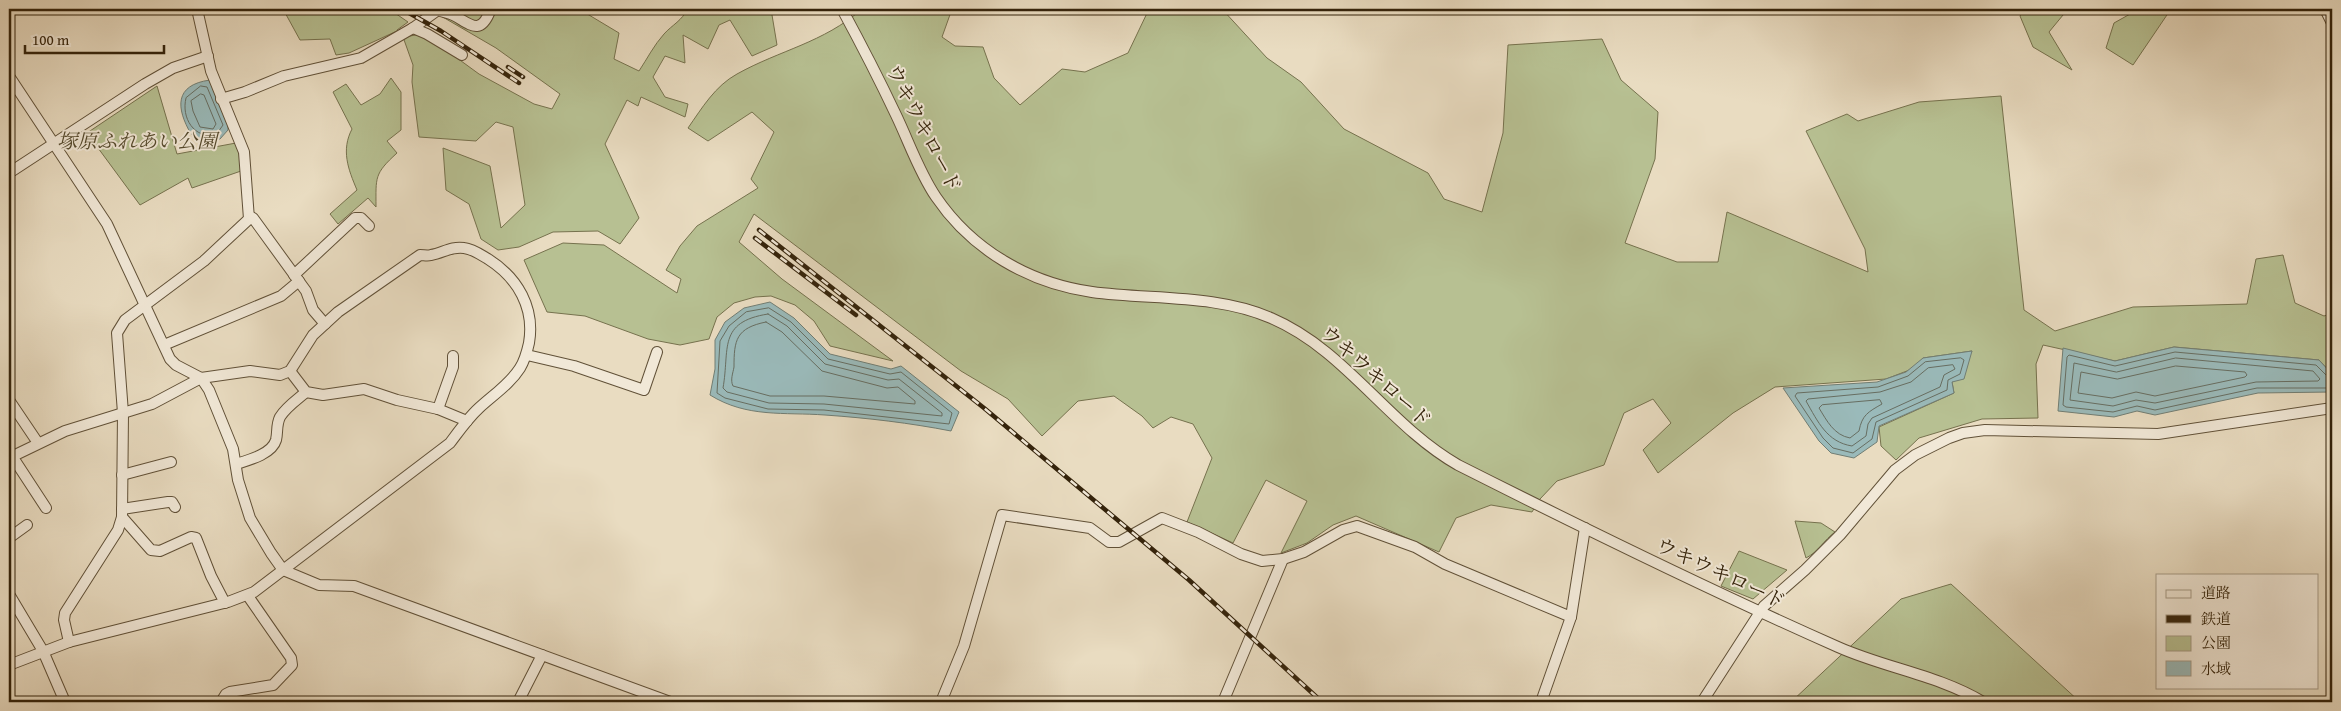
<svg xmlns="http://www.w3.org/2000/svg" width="2341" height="711" viewBox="0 0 2341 711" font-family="'Gentium Book Plus','Noto Serif JP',serif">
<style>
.green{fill:#b7c092;stroke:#76724e}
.water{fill:#9ababa;stroke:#717e74}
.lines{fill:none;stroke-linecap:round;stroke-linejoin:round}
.shore{stroke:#676e62;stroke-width:1}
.minor-casing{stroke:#615138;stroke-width:12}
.minor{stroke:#f1e8d7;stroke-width:10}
.rail-casing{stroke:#34230b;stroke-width:4.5}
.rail{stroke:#f1e8d7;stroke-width:2.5;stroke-dasharray:8;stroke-linecap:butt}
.labels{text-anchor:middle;stroke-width:4;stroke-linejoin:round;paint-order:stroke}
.street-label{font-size:20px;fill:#34230b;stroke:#f1e8d7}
.park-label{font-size:20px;font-style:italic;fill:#554a2d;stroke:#f1e8d7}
</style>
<rect width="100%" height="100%" fill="#e9dcc1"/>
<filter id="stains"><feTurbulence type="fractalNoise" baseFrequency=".004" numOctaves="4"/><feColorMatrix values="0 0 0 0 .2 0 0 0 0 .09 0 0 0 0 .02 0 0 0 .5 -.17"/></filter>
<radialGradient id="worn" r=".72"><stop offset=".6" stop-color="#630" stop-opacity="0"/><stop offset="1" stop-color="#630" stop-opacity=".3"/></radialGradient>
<!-- green -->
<g class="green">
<path d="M283,9H389L408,22L397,30L403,37L416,35L431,39L479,74L534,104L552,109L560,94L496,48L429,9H579L619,33L614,59L639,71C647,59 654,45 664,34C672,25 683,20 687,9H771L777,45L752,56L730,20L719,25L708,49L683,35L685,63L665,56L653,77L665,97L688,104L685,117L641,97L638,106L627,100L605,144L639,218L620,244L598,231L553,232L519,247L498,250L481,239L469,204L446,190L443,148L490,166L501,228L525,205L513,127L496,122L476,141L419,137L412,82L413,65L403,37L397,31L349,53L336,55L330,39L300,40Z"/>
<path d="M862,9H952L942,37L955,46L983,47L994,78L1020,105L1062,69L1085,72L1128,53L1149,9H1222L1267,58L1301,82L1344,129L1428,173L1444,199L1482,212L1503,133L1508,45L1602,39L1621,80L1658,112L1655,159L1625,243L1677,262H1718L1727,212L1868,272L1865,249L1806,131L1847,114L1858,121L1919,102L2001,96L2024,310L2055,331L2133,307L2247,304L2256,259L2283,255L2295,303L2324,316L2332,313V374L2319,360L2174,347L2115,361L2043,345L2036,364L2038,418L1982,419L1919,438L1896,460L1881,446L1879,427L1954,393L1952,382L1972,351L1923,358L1912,369L1886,379L1775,387L1733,413L1658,473L1643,450L1671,423L1653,399L1624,413L1604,465L1557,481L1540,499L1532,512L1491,505L1456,518L1439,552L1356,516L1333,525L1307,543L1281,553L1307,501L1266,480L1233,543L1187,522L1212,458L1193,424L1171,417L1153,428L1142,416L1114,396L1078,401L1042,436L1008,399L961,371L754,214L739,242L782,279L893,361L830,346L814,321L795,305L771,296L755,297L734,303L717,317L709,339L680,345L648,339L585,316L547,312L524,260L563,243L604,245L677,293L681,279L666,270L680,246L697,226L758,188L751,179L774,132L752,112L708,141L688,128C702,108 715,86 737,74C780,50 823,43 862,9Z"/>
<path d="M2024,9H2068L2049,32L2072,70L2033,47L2020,16Z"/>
<path d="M2139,9H2171L2133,65L2106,48L2114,23Z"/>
<path d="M391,78L401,92V130L387,141L397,153C374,174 376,177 376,207L368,198L338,224L330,214L357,190C348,169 341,150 352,129L333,92L346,84L361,105L380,94Z"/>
<path d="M157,86L177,154L236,143L239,150L241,171L192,188L188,178L140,205L87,133Z"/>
<path d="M1795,521L1821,523L1835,532C1824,540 1818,552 1806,558Z"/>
<path d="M1739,551L1787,570L1753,599L1721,586Z"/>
<path d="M1951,584L2080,702H1791L1901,599Z"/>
</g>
<!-- water -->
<g class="water">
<path d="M210,80L228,124V130L220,139L204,141L191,134C176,108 174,85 210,80Z"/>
<path d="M770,302L794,318L830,354L891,369L901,366L959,412L951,431C910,423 868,418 825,415C784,412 747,418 710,395L715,369V340L725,322L744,308Z"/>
<path d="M2174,347L2319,360L2332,374V392L2258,393L2155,415L2137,411L2114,417L2058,411L2063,348L2115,361Z"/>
<path d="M1972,351L1964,379L1952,382L1954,393L1879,426L1877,442L1854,458L1831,453L1819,441L1783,388L1877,382L1906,372L1923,358Z"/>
</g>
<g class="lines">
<!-- shore -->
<g class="shore">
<path d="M201,86L207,87L223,125L216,135C194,139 181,118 186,98Z"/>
<path d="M201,94L204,95L216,124L213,129L200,127L193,111L191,101Z"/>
<path d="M769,308L791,322L828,359L890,374L901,372L952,413L949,424L824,410L768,409L725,398L717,393L720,341L729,326L746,312Z"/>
<path d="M768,314L787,326L825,364L888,380L899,379L942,413V416L824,404L769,403L727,392L723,388C730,349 717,322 768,314Z"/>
<path d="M766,322L782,332L822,371L887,388L898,387L915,401V404L824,396H770L733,386C730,380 733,373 734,367C734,340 736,328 766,322Z"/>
<path d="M1961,358L1964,360L1960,374L1948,380L1947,390L1876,422L1872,439L1853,453L1833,448L1823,438L1795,396L1797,393L1878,387L1908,376L1925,362Z"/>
<path d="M2176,358L2313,371L2320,379L2318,381L2256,382L2155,403L2136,400L2113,406L2070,400L2074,363L2116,372Z"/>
<path d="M1953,365L1955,369L1944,375L1940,387L1872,418L1868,424L1866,436L1852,446C1827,442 1818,422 1806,401L1808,399L1880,392L1911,382L1928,368Z"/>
<path d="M2176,366L2245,372L2247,375L2245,377L2155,396L2136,392L2112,398L2078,393L2081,372L2117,379Z"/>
<path d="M2332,377L2327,376L2316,365L2175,352L2115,366L2069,355L2067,357L2063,405L2066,407L2113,412L2137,406L2155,410L2257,388H2332"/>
<path d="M1880,400L1882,404C1868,412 1862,415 1859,431L1850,438C1834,435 1827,421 1819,408L1822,405Z"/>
</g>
<defs>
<g id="minor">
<path d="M842,9C861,44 879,79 896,115C909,142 919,172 936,197C972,250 1029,283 1092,292C1151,300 1216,294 1271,318C1346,350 1388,425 1458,465C1583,528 1709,590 1838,647C1885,668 1938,675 1983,702"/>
<path d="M2325,9L2332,23"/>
<path d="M413,28L427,34L462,55"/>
<path d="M9,76L107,224L170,359L176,365L201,378L209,390L233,449L238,480L250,518L271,553L283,570L319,585L354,586L670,702"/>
<path d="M221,99L245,92L284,76L361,58L413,28L438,10C443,12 448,13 453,15C469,23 480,37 490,11L489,9"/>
<path d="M9,173L145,84L173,68L208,56"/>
<path d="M249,216L253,218L306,291L313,310L325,324"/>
<path d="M294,275L355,218H361L369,226"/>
<path d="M164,345L281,296L299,281"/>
<path d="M527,355L574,366L644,390L657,352"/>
<path d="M290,371L306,392L323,395L364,389L397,400L438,409L467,421"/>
<path d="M9,400L38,443"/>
<path d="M438,409L453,367V356"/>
<path d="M12,456L46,508"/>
<path d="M9,458L65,431L152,404L201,378L250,371L280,375L290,371L313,335L338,312L420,255C424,255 427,256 431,255C443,253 451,246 464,248C473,249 481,255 488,259C518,278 535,308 529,343C527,352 525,360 520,368C510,384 493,395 479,408C468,418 459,431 450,443L254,592L228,602L69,642L9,665"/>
<path d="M236,464C249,460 272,454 276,440C278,432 276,425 280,417C286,407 298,399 306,392"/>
<path d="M122,475L171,462"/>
<path d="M122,509L168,502H172L175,507"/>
<path d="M122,517L151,550L160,551L191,537L196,538L211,576L225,603"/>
<path d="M9,538L27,525"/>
<path d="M9,594L43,651L65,702"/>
<path d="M69,642L64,620L65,613L118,530L122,517L123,413L117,333L125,320L204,261L249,219L244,152L211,71L197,9"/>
<path d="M221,702L226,694L230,692L273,685L292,665L291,658L248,596"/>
<path d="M518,702L542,655"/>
<path d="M941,702L964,646L1002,515L1090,528L1109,542H1119L1162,518L1198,532L1241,554L1262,561L1283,559L1304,552L1343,530L1357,526L1415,547L1445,564L1571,617"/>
<path d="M1223,702L1283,559"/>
<path d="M1541,702L1571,617L1585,528"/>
<path d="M1702,702L1764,606L1805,570L1840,535L1895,470L1915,455L1949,438L1963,433L1985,430L2158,434L2332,408"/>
</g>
</defs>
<!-- minor casing -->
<use href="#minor" class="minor-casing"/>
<!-- minor -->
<use href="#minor" class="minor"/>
<defs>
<g id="rail">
<path d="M402,9L441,31L519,83"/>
<path d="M508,67L523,77"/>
<path d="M759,230L984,408L1189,580L1322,702"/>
<path d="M755,238L856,315"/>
</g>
</defs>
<!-- rail casing -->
<use href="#rail" class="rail-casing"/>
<!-- rail -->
<use href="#rail" class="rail"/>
</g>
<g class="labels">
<!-- street labels -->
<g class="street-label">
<text transform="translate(924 128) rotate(63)" y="7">ウキウキロード</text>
<text transform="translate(1376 376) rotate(42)" y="7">ウキウキロード</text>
<text transform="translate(1721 573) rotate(25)" y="7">ウキウキロード</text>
</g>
<!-- park labels -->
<g class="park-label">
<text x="137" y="148">塚原ふれあい公園</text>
</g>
</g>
<!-- margin -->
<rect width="2341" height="711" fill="none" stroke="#e9dcc1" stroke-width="30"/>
<rect x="10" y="10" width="2321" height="691" fill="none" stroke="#34230b" stroke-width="2.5"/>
<rect x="15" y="15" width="2311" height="681" fill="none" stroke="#34230b"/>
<!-- legend -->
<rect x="2156" y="574" width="162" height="115" fill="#f1e8d7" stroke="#a59985"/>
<rect x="2166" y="590" width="25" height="8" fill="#f1e8d7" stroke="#a59985"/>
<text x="2201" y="598" font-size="15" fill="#34230b">道路</text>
<rect x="2166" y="615" width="25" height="8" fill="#34230b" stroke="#a59985"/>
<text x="2201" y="624" font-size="15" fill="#34230b">鉄道</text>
<rect x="2166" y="636" width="25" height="15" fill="#b7c092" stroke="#a59985"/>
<text x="2201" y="648" font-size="15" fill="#34230b">公園</text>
<rect x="2166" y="661" width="25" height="15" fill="#9ababa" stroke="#a59985"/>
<text x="2201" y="674" font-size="15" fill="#34230b">水域</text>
<!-- scale -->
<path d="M25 45v8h139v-8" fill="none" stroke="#34230b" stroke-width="2.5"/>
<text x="32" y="45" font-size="15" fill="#34230b" stroke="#f1e8d7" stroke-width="4" paint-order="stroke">100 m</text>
<rect width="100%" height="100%" filter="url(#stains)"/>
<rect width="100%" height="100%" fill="url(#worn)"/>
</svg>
